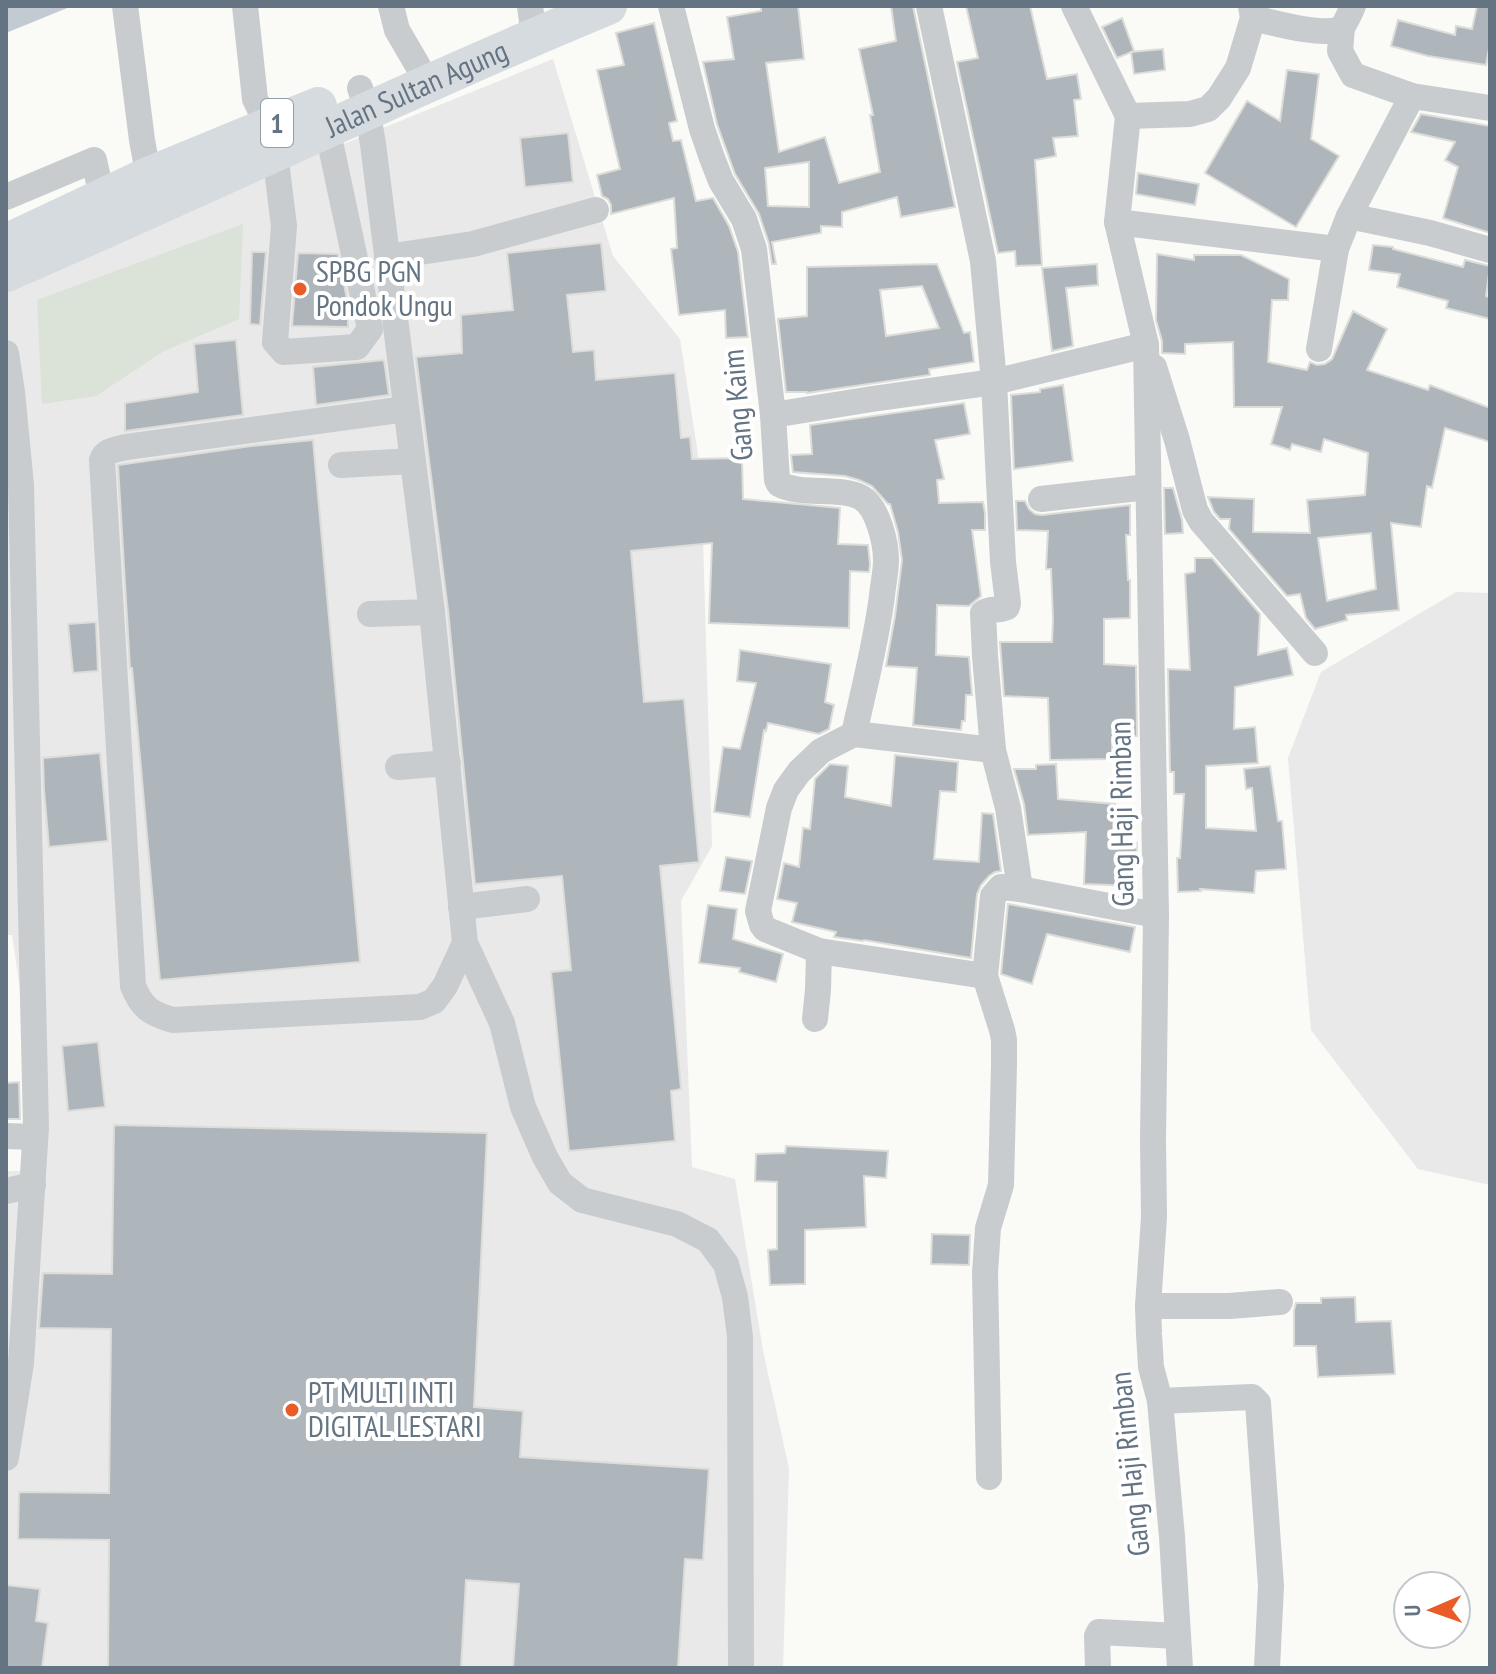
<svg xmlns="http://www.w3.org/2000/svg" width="1496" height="1674" viewBox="0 0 1496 1674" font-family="'PT Sans Narrow',sans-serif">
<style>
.built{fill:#e8e9e8}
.green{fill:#dbe2d8}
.water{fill:#c2cbd1}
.building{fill:#aeb6bc;stroke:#dcdcd9;stroke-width:2;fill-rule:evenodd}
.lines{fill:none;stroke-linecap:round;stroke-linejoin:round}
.minor{stroke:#c8cccf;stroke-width:26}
.highway{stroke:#d6dbdf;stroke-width:38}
.poi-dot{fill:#e95c28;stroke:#fff;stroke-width:3}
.labels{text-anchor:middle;stroke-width:8;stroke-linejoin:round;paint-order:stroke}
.shield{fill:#fff;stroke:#929ea8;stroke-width:2}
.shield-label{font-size:28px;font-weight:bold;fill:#647483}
.street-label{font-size:30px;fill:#647483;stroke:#fff}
.poi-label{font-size:30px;fill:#647483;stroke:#fff;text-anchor:start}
</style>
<rect width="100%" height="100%" fill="#fafaf7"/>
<!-- built -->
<g class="built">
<path d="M553,59L613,256L680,339L701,474L712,846L681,901L692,1167L735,1179L763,1351L789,1468L783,1668H6V1171H31L30,1056L12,935H6V281Z"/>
<path d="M1456,592L1490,593V1185L1418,1169L1311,1030L1288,758L1321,672Z"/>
</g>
<!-- green -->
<path class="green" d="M243,224L239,319L164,351L96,396L42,404L37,300Z"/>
<!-- water -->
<path class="water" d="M6,6H72L6,33Z"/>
<!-- building -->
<g class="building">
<path d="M761,6H798L804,59L766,63L779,152L825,137L839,183L880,172L870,115H873L859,49L896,41L891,6H913L955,207L901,217L897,197L842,212V227L821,226V233L772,242L776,264H772L769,244L759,214L735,174L717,124L703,62L734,59L727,17L761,11ZM809,162V207L768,206L765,168Z"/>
<path d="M966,6H1030L1047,79L1077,74L1081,99L1074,100L1078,136L1053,138L1056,156L1035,160L1042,265L1016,266L1015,251L998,253L957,62L978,58Z"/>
<path d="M1477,6H1490V43L1486,65L1428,56L1391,46L1398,20L1455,35L1456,26L1472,29Z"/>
<path d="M1122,18L1134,51L1117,58L1102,27Z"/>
<path d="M654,23L677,121L669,123L673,141L681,140L696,201L713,198L729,226L738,252L748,337L726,338L725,310L679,315L671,249L677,248L674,198L611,214V205L608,199L602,196L597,175L620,169L597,70L624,65L616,33Z"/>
<path d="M1163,49L1165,70L1134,74L1131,52Z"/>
<path d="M1287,70L1319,74L1311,139L1339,156L1296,227L1205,173L1247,101L1280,121Z"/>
<path d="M1421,114L1490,126V233L1443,218L1458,167L1445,160L1455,142L1411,132Z"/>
<path d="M568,133L573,182L525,187L520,138Z"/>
<path d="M1138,173L1199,184L1195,205L1136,194Z"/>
<path d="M601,243L606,291L567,295L573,352L594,350L596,380L675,373L681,438L690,437L692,459L742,458L743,499L840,508L838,544L868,545L870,564L869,572L850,571L849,628L709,623L712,543L631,551L644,702L684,699L699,862L660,866L681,1089L671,1091L675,1141L569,1151L551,972L571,970L562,876L475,884L448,610L416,357L462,353L461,315L513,310L507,253Z"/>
<path d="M1373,245L1393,247V249L1463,267L1465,260L1490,266L1486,296L1490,298V319L1446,308L1448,301L1397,287L1400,274L1369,270Z"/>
<path d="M252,252H266L260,325L250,324Z"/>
<path d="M298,253L338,254L348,304V327L292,326Z"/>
<path d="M1157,254L1194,260V255H1241L1289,279L1288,300H1272L1268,362L1307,370L1310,362L1317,365L1325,364L1332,359L1353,311L1387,329L1367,370L1428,390L1430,385L1490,408V442L1445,428L1432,488L1427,486L1421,527L1391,523L1399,610L1346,615L1347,620L1315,629L1306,618L1300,594L1287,596L1229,529L1230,519H1220L1214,512L1208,497L1254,499L1253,532L1310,533L1307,500L1365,495L1368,453L1324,439L1321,452L1292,444L1290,450L1271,444L1282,407H1234L1233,342L1185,344V354L1162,353V341L1156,320ZM1371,533L1376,589L1327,601L1318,538Z"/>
<path d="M937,264L964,333L970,332L974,362L929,369L930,375L807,393V392H786L778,319L807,316V267ZM922,286L939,328L886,336L880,290Z"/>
<path d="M1097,264L1098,285L1066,288L1073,346L1052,351L1042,268Z"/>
<path d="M236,340L243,415L125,431V403L198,392L194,344Z"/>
<path d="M384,360L389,395L316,405L313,367Z"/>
<path d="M1063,385L1073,461L1014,469L1011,395L1040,392V389Z"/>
<path d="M964,403L970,434L935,440L944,479L937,480L939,503L983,502L985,513V530H972L981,596L969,606L937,605L936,655L969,657L972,695H966L965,721H962L961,730L913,725L917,668L886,666L895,616L902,560L898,532L890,504H888L872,486L859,480L845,476L793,472L791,455L812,454L810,425Z"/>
<path d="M313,440L360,962L160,980L132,668H130L118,465L251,446Z"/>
<path d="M1164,488H1173L1182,520L1183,533L1165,534Z"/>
<path d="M1016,501H1025L1029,509L1035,514L1042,515L1130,505V535H1126L1128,580H1130V618L1104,619V664L1136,666L1137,736L1112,737V759L1050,760L1048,698L1004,696L1000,642H1052L1053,619L1051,569H1046L1048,531L1017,530Z"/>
<path d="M1195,558H1212L1260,614L1258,655L1287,648L1293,675L1235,687L1234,729L1255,727L1258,763L1206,766V828L1256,831L1252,788L1246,789L1244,769L1270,766L1278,821H1282L1286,869L1256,871L1254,893L1200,889L1201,891L1178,892L1177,858H1180L1184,794H1174V772H1170L1168,669L1190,670L1185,574L1195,572Z"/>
<path d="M96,622L98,671L73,673L68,624Z"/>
<path d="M740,650L831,664L825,702L834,705L829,729L819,734L768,723L766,731L764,730L750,817L714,812L723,747L740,749L756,683L737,681Z"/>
<path d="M100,753L108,841L49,847L44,790L43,758Z"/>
<path d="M895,755L958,762L956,792L940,791L934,859L979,862L982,813L993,814L1001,871L995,872L989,876L981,885L977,894L971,958L864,940L863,941L834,937L836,932L792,922L797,903L777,899L784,863L799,867L803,828L810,829L815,779L830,764L848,766L845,797L891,806Z"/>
<path d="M1056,764L1058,799L1115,804L1112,842L1137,843L1135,886L1084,884L1086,832L1028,835L1024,804L1014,769H1036V765Z"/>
<path d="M726,857L752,861L745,894L720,891Z"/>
<path d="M1008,904L1135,927L1130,952L1047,934L1032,984L1001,974Z"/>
<path d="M708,905L737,909L733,939L783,954L776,982L739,972L740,968L699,963Z"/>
<path d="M98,1042L105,1107L68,1111L62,1046Z"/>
<path d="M19,1082L20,1119H6V1083Z"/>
<path d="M114,1125L487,1133L474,1407L523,1411L520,1457L709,1469L703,1560L685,1559L678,1668H513L519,1584L466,1580L461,1668H108L109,1540L18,1539L19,1492L109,1493L111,1329L39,1328L43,1273L112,1274Z"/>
<path d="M786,1146L888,1151L886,1178L864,1176L866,1227L805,1230V1284L770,1285L768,1250L777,1249V1182L755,1181L756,1154L785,1153Z"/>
<path d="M932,1234L970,1235L969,1265L931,1264Z"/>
<path d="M1355,1297L1356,1322L1391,1321L1395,1374L1318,1377L1316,1346H1294V1310L1296,1303H1321V1298Z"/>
<path d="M6,1585L40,1589L36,1621L48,1623L42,1668H6Z"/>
</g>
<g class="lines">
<!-- minor -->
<g class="minor">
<path d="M125,6L142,140L151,189"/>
<path d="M245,6L255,99L268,126L275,153L284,226L275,342L284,352L357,347L370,329L327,128"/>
<path d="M391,6L397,30L418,66"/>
<path d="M530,6L534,37"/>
<path d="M671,6L702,129L712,158L721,181L744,219L754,249L773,415L777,480L779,484C801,496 841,486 862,498C878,508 886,543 886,560C886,572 883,584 882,596C876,643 864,688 854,734"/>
<path d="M929,6L983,261L994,382L1003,562L1008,603L1007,607C999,611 990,608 983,613L985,656L993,750L1008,808L1020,889"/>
<path d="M1074,6L1128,116L1117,222L1146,345L1156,915L1153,1140L1154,1217L1148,1306L1149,1334L1151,1367L1160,1401L1172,1537L1180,1668"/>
<path d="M1253,18C1270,22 1328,38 1341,28C1346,24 1350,12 1353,6"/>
<path d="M1342,27L1340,51L1353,75L1412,96L1490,108"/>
<path d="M360,88L367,109L373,144L432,612L465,943L502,1023L523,1107L545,1157L560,1183L582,1200L677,1224L708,1240L726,1264L735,1297L740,1337L741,1668"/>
<path d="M1128,116L1190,114L1208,109L1219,98L1238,68L1253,18L1251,6"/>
<path d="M6,197L94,160L102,197"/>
<path d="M1349,216L1412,96"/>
<path d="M1117,222L1336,249"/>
<path d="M387,257L473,244L596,210"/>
<path d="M1319,349L1336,249L1349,216L1430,233L1490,250"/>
<path d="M6,353L12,392L21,485L36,1127L21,1363L6,1458"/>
<path d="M1154,367L1177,440L1195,510L1201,521L1315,653"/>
<path d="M406,409L126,447C116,450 105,450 102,460L133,986C142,1008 151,1014 173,1020L420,1007L434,1001L445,986L465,943"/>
<path d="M773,415L872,399L994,382L1146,345"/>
<path d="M341,465L413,461"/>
<path d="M1041,499L1148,487"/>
<path d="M370,614L432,612"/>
<path d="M398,767L448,763"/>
<path d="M461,907L527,899"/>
<path d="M985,976L819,951L765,929L762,925L758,911L779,808L786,790L799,772L821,751L854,734L993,750"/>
<path d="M815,1019L818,990L819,951"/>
<path d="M6,1136L34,1137"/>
<path d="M6,1191L33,1185"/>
<path d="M1148,1306H1229L1280,1302"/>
<path d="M1160,1401L1252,1397L1258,1403L1271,1586L1267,1668"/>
<path d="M989,1477L985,1273L988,1228L1001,1185L1004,1065V1040L1002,1030L985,976L993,896L1001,887L1020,889L1156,915"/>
<path d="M1098,1668L1097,1636L1099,1632L1178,1636"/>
</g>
<!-- highway -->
<g class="highway">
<path d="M6,243L148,176L318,106"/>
<path id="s1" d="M6,273C208,186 405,90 608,6"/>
</g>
</g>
<!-- markers -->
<g class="poi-dot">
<circle cx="300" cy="289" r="8"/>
<circle cx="292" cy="1410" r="8"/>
</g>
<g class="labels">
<!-- shield labels -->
<rect class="shield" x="261" y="99" width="32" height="48" rx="6"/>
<g class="shield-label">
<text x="277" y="133">1</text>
</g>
<!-- street labels -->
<g class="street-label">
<text dy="10" stroke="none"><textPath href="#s1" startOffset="450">Jalan Sultan Agung</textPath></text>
<text transform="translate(738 405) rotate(-95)" y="10">Gang Kaim</text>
<text transform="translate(1122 814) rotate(-91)" y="10">Gang Haji Rimban</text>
<text transform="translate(1130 1464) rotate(-96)" y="10">Gang Haji Rimban</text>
</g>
<!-- poi labels -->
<g class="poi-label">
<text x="316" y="282">SPBG PGN<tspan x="316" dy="34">Pondok Ungu</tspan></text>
<text x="308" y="1403">PT MULTI INTI<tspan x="308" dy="34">DIGITAL LESTARI</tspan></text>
</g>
</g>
<!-- border -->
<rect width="1496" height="1674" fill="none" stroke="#647483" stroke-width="16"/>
<!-- north arrow -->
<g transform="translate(1432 1610) rotate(268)"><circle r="38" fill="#ffffff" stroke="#c1c7cd" stroke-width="2"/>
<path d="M0-6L14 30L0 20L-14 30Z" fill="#e95c28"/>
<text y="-12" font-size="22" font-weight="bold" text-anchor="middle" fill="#647483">U</text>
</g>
</svg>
